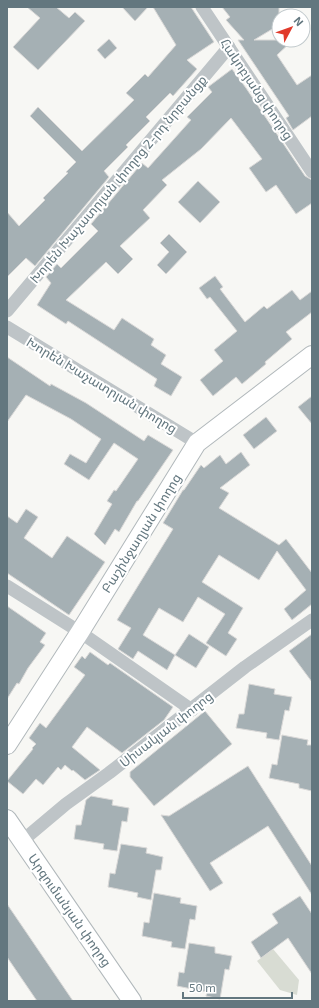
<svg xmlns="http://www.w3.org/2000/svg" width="319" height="1008" viewBox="0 0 319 1008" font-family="'Exo 2','Noto Sans Armenian',sans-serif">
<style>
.green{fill:#d8dcd3}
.building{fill:#a5b0b4;stroke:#d9d8d7}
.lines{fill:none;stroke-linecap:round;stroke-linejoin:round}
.secondary-casing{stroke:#b1b8bb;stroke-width:20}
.minor{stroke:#bec4c7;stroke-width:13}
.secondary{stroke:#fff;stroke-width:18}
.labels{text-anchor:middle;stroke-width:4;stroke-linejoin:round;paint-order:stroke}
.street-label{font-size:13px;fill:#63777f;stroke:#fff}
</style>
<rect width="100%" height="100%" fill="#f7f7f4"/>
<!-- green -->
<path class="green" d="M273,949L299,980L297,995L280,990L257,961Z"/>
<!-- building -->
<g class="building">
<path d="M27,7H56L69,18L75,12L85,21L38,70L13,47L40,18Z"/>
<path d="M122,7H148L135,21Z"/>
<path d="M153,7H191L214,42L187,60L197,69L173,96L170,93L146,117L150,121L126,145L128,147L104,171L109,177L35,266L26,258L7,277V212L19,226L45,200L43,198L68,173L66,172L76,162L30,116L38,107L82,151L134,100L126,93L145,74L148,77L176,45Z"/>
<path d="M222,7H279V25L254,40H293L277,55L297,85L312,75V116L293,130L286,118L289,116L238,40H244L226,20L230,17Z"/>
<path d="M109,39L117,48L105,59L97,50Z"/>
<path d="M232,69L246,88L305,176L312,180V203L296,214L276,185L266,192L249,168L262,159L231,118L201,149L162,180L167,185L143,210L150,218L120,246L133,259L118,274L106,262L66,300L114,330L122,318L154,339L151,345L166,355L161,364L182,377L171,396L154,386L157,379L68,321L66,324L37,305L51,283L46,277L57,264L61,268L98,231L91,224L142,163L148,168L191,120L187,117L212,92L208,87Z"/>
<path d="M198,181L220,202L200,223L178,202Z"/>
<path d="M169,234L187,252L166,274L157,265L169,252L160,243Z"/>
<path d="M215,276L223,287L220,289L245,322L264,306L267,309L292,290L300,300L312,291V312L286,332L292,339L265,362L266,364L242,384L236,377L213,396L200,380L223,361L214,350L237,331L210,297L207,299L199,288Z"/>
<path d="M7,357L50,386L51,384L86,403L144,441L148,435L173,450L138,501H137L119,532L115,529L105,545L94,534L112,504L107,501L114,490L116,491L138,459L114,443L89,480L64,464L70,454L86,463L101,439L71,419L26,395L7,422Z"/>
<path d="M312,396V424L298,407Z"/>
<path d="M266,417L277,431L254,449L243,435Z"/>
<path d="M241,452L250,465L220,488L229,493L219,508L279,545L286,539L312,573V604L292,620L284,609L306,590L277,551L259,580L219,555L202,582L243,608L228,633L237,639L226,656L206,643L225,614L198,597L183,622L159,608L143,635L175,655L167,670L138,651L133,659L118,649L131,628L117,620L173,529L163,523L183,490H184L201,465L204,468L220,455L226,464Z"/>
<path d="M26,509L38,517L24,538L52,558L67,536L105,562L69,615L7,573V516L17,523Z"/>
<path d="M7,606L46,633L40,642L45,645L28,668L19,684L17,683L7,699Z"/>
<path d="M189,634L209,647L196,668L175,655Z"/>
<path d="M312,634V682L289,651Z"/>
<path d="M90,652L108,665L110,663L173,707L164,720L122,753L87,727L72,747L100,770L85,780L73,770L72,771L65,765L61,770L58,767L43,785L36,779L23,794L7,781L33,749L32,748L36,744L29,738L40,723L46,728L85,675L74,667L82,656L85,659Z"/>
<path d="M249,684L275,689L274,694L292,697L289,711L285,710L279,740L266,738L267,733L236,728L239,714H244Z"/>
<path d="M205,711L232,744L154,806L130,777V772Z"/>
<path d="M282,735L308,740L307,745H312V791L299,788V784L269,778L272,764L277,765Z"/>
<path d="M248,766L312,866V895L268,826L210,863L223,883L210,891L161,815L169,816Z"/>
<path d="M91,796L113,800L112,805L129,808L127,822L122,821L117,851L103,849L104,844L74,839L76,825H81L86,800Z"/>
<path d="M121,844L147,848L146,853L163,857L161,870H156L151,900L137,897L138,893L108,887L110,873L115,874Z"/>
<path d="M154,893L181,898L180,903L197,906L195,920L190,919L185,949L171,947L172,942L142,936L144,922L149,923Z"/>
<path d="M300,896L312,914V974L288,938L261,958L251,942L278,923L272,914Z"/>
<path d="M7,904L73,1001H37L7,957Z"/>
<path d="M189,943L215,947V953L232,956L229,970L225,969L220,999L206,996L207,992L177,986L179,972L184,973Z"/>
</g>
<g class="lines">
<defs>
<g id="secondary">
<path d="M7,745L80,632L197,443L312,355"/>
<path d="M7,819L132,1001"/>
</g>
</defs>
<!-- secondary casing -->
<use href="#secondary" class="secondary-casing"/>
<!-- minor -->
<g class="minor">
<path d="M202,7L312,172"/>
<path d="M7,311L229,47"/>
<path d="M7,327L197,443"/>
<path d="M7,586L80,632L192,710"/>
<path d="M22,841L66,804L109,773L245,667L312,620"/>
</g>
<!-- secondary -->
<use href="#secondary" class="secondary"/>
</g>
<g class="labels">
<!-- street labels -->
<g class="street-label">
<text transform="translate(257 89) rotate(56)" y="5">Հակոբյանց փողոց</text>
<text transform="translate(118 179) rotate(-50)" y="5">Խորեն Խաչատրյան փողոց 2-րդ նրբանցք</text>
<text transform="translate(102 385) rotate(31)" y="5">Խորեն Խաչատրյան փողոց</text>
<text transform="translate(141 533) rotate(-58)" y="5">Բաշինջաղյան փողոց</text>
<text transform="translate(166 729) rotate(-38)" y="5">Սիսակյան փողոց</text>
<text transform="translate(70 910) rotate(55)" y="5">Արզումանյան փողոց</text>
</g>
</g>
<!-- border -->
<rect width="319" height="1008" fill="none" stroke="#63777f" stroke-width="16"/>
<!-- north arrow -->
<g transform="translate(291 28) rotate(49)"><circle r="19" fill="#ffffff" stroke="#c1c9cc"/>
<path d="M0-3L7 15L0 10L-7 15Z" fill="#e13a2b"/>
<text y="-6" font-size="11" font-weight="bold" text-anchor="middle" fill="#63777f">N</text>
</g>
<!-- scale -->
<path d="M183 992v6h109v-6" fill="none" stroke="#63777f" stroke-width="2"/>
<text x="189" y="992" font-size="12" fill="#63777f" stroke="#ffffff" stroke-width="3" paint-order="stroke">50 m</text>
</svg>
